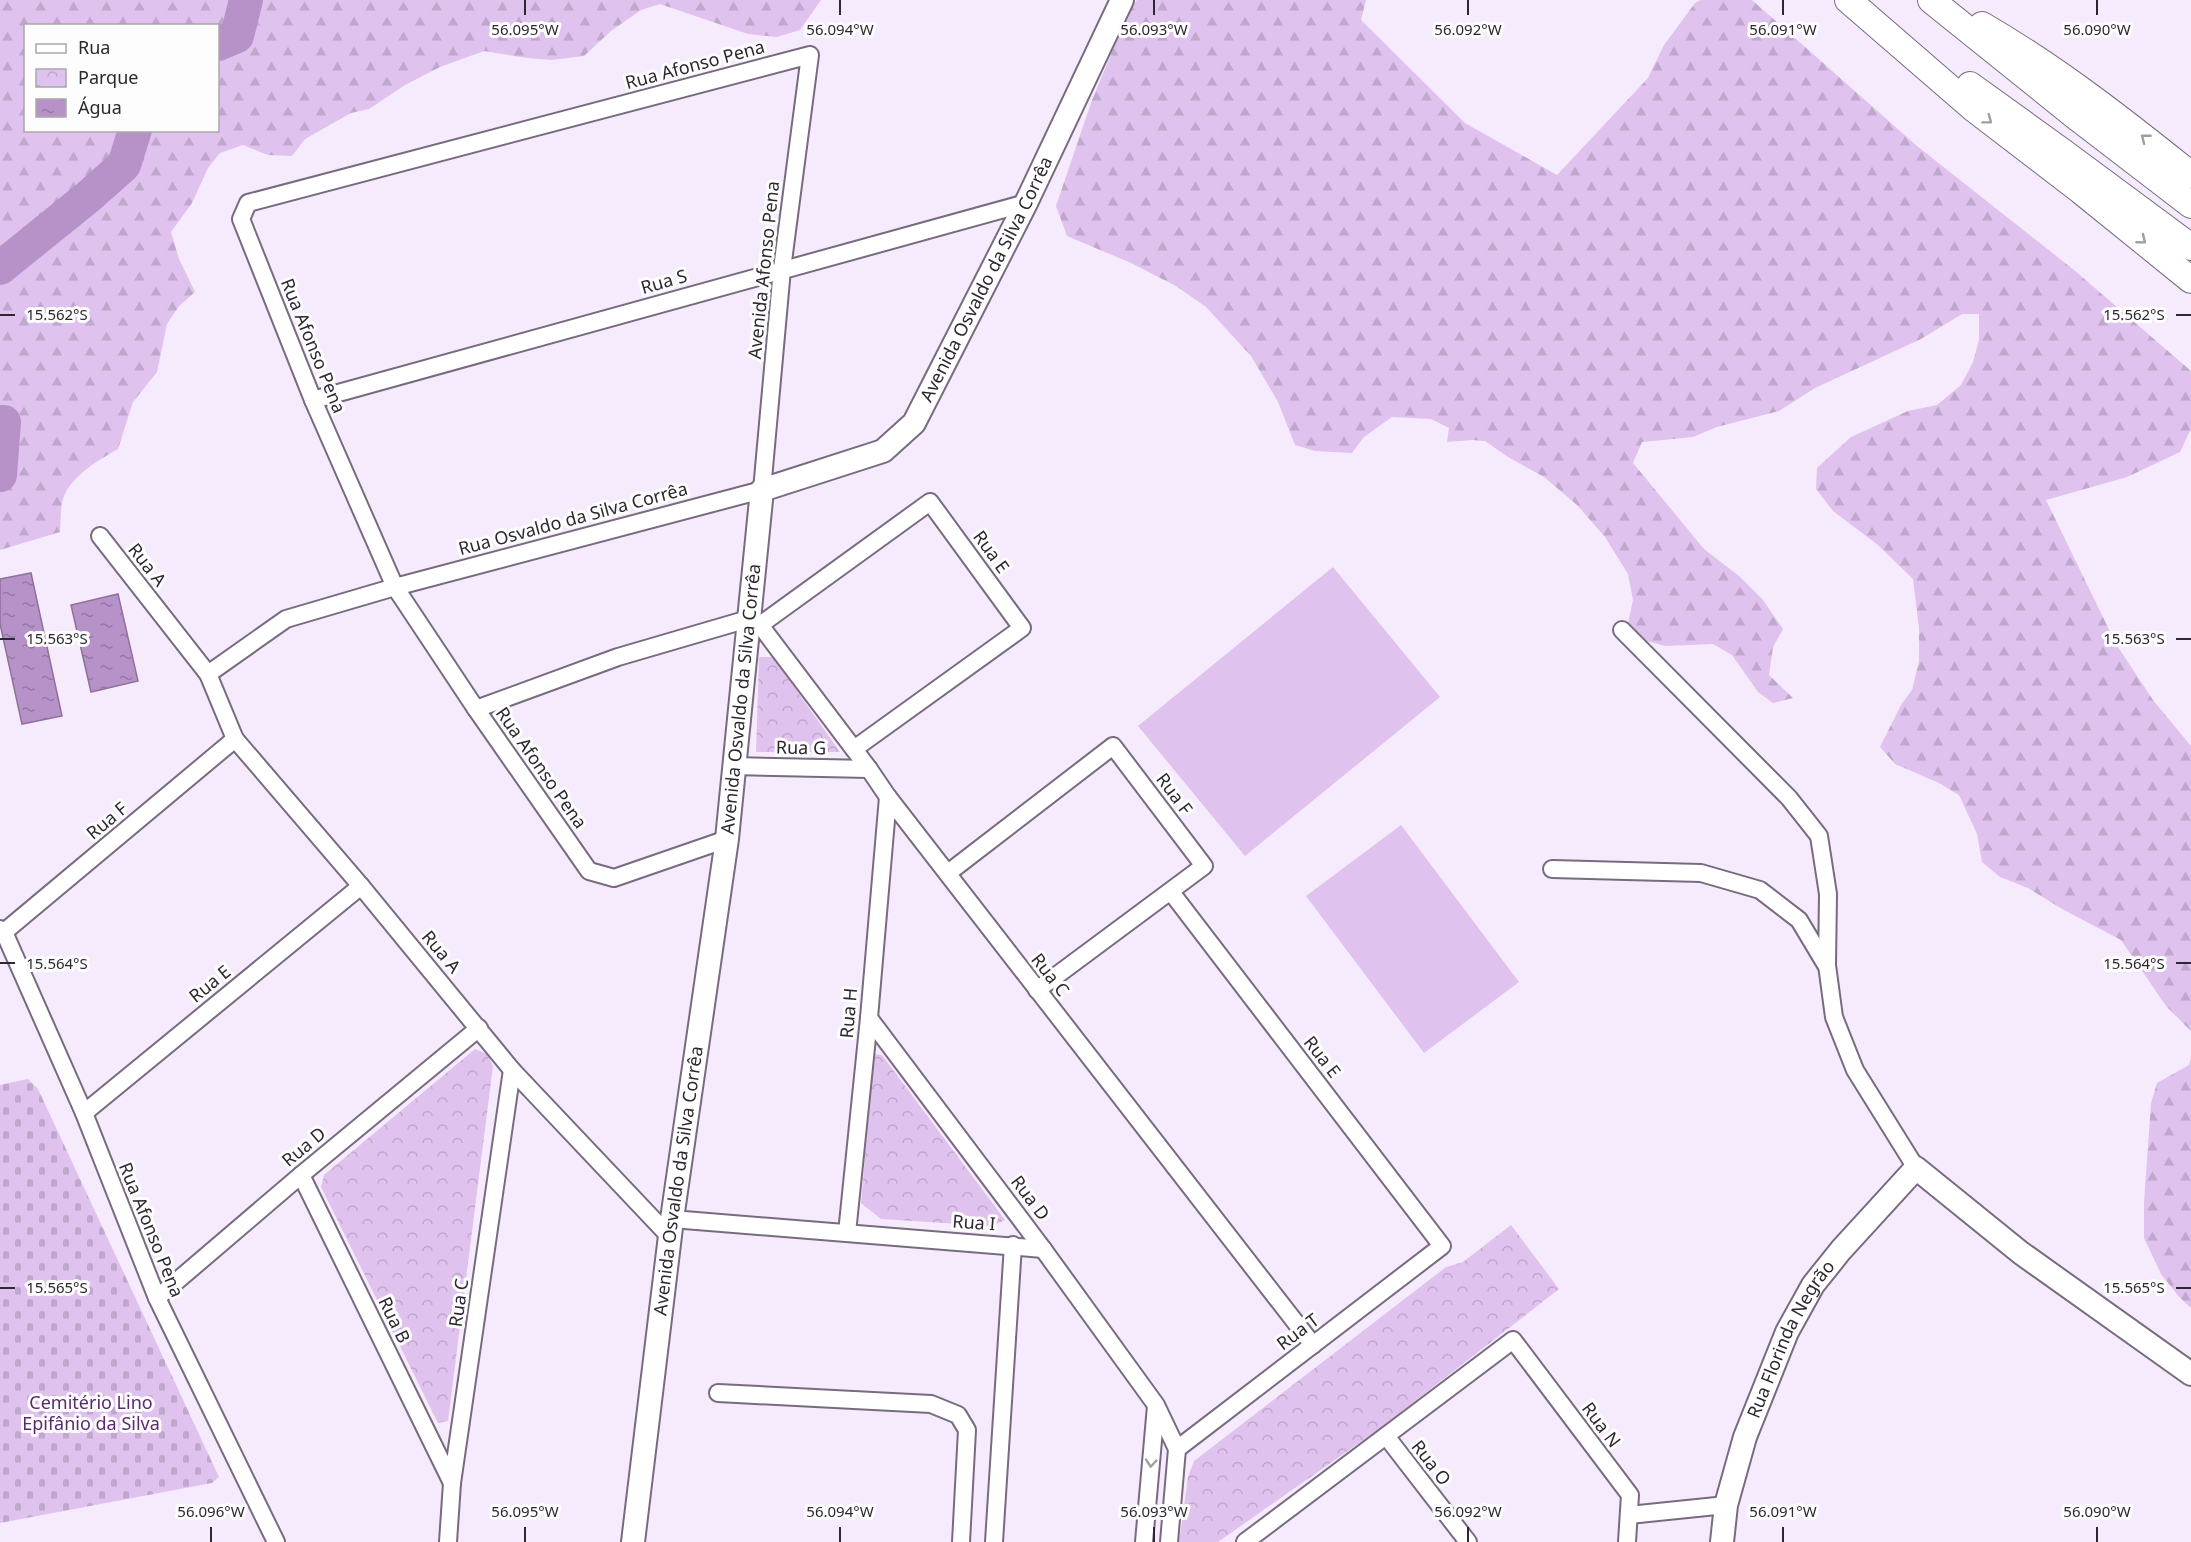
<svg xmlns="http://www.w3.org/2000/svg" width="2191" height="1542" viewBox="0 0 2191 1542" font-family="'Noto Sans',sans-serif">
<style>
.forest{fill:url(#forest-firs);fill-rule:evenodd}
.cemetery{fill:url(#cemetery-stones)}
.park{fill:url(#park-crowns)}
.pitch{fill:#dfc2ee}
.water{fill:url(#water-ripples);stroke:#8e729b;stroke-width:1.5}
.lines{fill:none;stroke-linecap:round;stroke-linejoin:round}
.river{stroke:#b792c9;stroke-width:34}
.street-casing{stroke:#786b7f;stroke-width:20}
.secondary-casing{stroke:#786b7f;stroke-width:26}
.primary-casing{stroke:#786b7f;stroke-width:28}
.street{stroke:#fff;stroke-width:16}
.secondary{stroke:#fff;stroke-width:22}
.primary{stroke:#fff;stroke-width:26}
.oneway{stroke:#a09ea2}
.ticks{fill:none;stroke:#2d2730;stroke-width:2}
.labels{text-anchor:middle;stroke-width:6;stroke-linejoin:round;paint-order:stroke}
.street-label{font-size:18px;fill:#2d2730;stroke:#fdfdfd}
.park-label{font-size:18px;fill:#592b6e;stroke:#fdfdfd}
.ticks-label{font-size:15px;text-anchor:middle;fill:#2d2730;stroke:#fdfdfd;stroke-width:6;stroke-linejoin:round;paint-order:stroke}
</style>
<defs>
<pattern id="forest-firs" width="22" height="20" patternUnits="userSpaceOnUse" patternTransform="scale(1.5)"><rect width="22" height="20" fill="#dfc2ee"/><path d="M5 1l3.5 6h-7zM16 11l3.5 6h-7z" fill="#c0a7cc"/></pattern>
<pattern id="cemetery-stones" width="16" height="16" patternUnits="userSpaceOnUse" patternTransform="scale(1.5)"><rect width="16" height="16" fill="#dfc2ee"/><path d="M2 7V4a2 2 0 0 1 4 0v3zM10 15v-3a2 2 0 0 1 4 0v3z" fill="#c0a7cc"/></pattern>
<pattern id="park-crowns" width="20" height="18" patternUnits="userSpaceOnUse" patternTransform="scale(1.5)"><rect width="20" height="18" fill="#dfc2ee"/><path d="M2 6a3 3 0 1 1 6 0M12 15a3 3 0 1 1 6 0" fill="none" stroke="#c0a7cc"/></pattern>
<pattern id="water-ripples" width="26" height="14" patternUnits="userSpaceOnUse" patternTransform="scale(1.5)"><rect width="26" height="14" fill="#b792c9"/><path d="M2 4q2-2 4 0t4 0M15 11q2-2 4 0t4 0" fill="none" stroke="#9577a4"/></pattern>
</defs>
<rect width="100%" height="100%" fill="#f6ebfc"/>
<!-- forest -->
<g class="forest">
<path d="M0,0H821L800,30L777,37L748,34L660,4L641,10L611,31L584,56L551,60L527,58L484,51L440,67L405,85L369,109L351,113L305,139L292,156L268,155L243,145L220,153L208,168L192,203L171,232L179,259L195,292L179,306L167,324L157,372L133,402L118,449C99,460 70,476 63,499C60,508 61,521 60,532L0,550ZM26,26H218V130H26Z"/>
<path d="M1137,0H1366L1361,20L1465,123L1557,175L1648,78L1664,45L1695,3L1701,0H1752L1917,146L2074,270L2191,371V429L2180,452L2127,477L2046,500L2116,644L2153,700L2191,746V1031L2166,1006L2121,940L2062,909L2028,888L2000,877L1982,862L1977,834L1959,795L1939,783L1895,764L1880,747L1901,705L1912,690L1919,661V628L1913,579L1878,545L1833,511L1816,489L1817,468L1851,437L1908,411L1937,405L1961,385L1973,362L1979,340V314H1962L1921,339L1815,388L1779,411L1717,427L1693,437L1642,442L1633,463L1704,549L1739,576L1763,600L1783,629L1773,647L1769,675L1793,698L1773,703L1758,692L1732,655L1713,644L1665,646L1647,641L1628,623L1633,600L1628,574L1605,537L1577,505L1544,477L1508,457L1485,441L1472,440L1447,442L1449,428L1431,419L1392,417L1364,437L1352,453L1315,451L1295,445L1278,402L1251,356L1206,307L1176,286L1131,263L1067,236L1056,206L1092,100L1129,11Z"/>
<path d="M2191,1058V1308L2179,1297L2161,1274L2144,1238V1202L2151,1103L2157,1083L2189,1065Z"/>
</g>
<!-- cemetery -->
<path class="cemetery" d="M28,1079L38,1089L219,1477L212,1483L0,1523V1085Z"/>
<!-- park -->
<g class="park">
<path d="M759,657H773L840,752H756Z"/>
<path d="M475,1049L487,1054L493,1066L448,1421L438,1423L321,1187L324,1175Z"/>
<path d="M874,1054L882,1055L1005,1220L992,1226L881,1219L861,1203Z"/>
<path d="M1511,1225L1559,1289L1379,1429L1218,1542H1179L1188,1477L1194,1461L1446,1267L1463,1262Z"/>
</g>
<!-- pitch -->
<g class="pitch">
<path d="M1333,567L1440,697L1245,856L1138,726Z"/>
<path d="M1401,825L1519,982L1424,1053L1306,896Z"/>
</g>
<!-- water -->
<g class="water">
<path d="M31,573L62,716L22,724L0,624V579Z"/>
<path d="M118,594L138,681L91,692L71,605Z"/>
</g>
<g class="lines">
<!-- river -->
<g class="river">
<path d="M218,44L237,36L246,0"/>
<path d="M0,268L88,197L124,165L135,130"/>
<path d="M0,422H4L0,475"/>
</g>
<defs>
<g id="street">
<path d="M313,400L1026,203"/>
<path d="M100,536L208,674L235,739L361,886L512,1070L670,1237"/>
<path d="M760,625L930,502L1022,628L854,749"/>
<path d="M1622,630L1789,798L1819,836L1828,894L1827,965L1834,1017L1855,1070L1916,1168"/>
<path d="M208,674L286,619L395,587L762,490L782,269L810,55L248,203L241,219L313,400L395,587L476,709L589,871L614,878L727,839"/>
<path d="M476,709L618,657L748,619L760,625L869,769L888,797L1313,1345"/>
<path d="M733,766L869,769"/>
<path d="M1552,869L1701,873L1760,890L1799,920L1826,965"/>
<path d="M948,873L1113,746L1204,866L1037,990"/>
<path d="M1171,892L1442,1246L1177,1449"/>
<path d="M0,929L4,932L84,1113L157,1298L276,1542"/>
<path d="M4,932L235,739"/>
<path d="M869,1018L1043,1249L1156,1405L1177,1449L1169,1542"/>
<path d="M84,1113L361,886"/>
<path d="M301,1175L452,1483"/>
<path d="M672,1219L1043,1249"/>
<path d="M847,1233L869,1018L888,797"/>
<path d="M157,1298L301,1175L479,1028"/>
<path d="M718,1393L931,1404L958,1415L967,1430L961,1542"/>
<path d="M1386,1436L1468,1542"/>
<path d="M1629,1515L1726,1505"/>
<path d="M448,1542L452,1483L512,1070"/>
<path d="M994,1542L1013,1245"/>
<path d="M1144,1542L1156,1406"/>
<path d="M1245,1542L1513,1340L1630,1495L1627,1542"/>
</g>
<g id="secondary">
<path id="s1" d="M633,1542L672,1219L727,839L762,490L883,451L914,423L1026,203L1122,0"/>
<path id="s2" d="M1722,1542L1726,1505L1745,1437L1787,1332L1813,1285L1841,1250L1916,1168L2021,1253L2191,1374"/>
</g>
<g id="primary">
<path d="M1848,0L1974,109L2081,191L2191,280"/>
<path d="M1931,0L2079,119L2191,205"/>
<path d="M1982,25C2056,68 2124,121 2191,175"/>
<path d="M1970,85L2063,152L2191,247"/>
</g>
</defs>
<!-- street casing -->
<use href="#street" class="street-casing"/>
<!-- secondary casing -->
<use href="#secondary" class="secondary-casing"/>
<!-- primary casing -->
<use href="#primary" class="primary-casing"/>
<!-- street -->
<use href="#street" class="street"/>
<!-- secondary -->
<use href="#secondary" class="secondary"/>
<!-- primary -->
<use href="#primary" class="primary"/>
</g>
<!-- one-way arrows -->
<defs><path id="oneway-chevron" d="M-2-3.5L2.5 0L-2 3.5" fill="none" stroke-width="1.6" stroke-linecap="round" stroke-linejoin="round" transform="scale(1.5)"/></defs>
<g class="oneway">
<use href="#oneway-chevron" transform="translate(1988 120) rotate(37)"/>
<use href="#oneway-chevron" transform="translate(2145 138) rotate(-142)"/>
<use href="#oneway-chevron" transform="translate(2142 240) rotate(39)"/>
<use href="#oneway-chevron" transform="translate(1151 1463) rotate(95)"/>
</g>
<!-- ticks -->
<path class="ticks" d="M525,0V15M840,0V15M1154,0V15M1468,0V15M1783,0V15M2097,0V15M0,315H15M2176,315H2191M0,639H15M2176,639H2191M0,963H15M2176,963H2191M0,1288H15M2176,1288H2191M211,1527V1542M525,1527V1542M840,1527V1542M1154,1527V1542M1468,1527V1542M1783,1527V1542M2097,1527V1542"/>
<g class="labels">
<!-- street labels -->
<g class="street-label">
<text transform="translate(695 65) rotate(-15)" y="6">Rua Afonso Pena</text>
<text transform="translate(764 270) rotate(-84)" y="6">Avenida Afonso Pena</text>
<text dy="6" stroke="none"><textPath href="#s1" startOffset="1390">Avenida Osvaldo da Silva Corrêa</textPath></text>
<text transform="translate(664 282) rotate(-16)" y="6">Rua S</text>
<text transform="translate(313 346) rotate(68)" y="6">Rua Afonso Pena</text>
<text transform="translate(573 519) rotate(-15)" y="6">Rua Osvaldo da Silva Corrêa</text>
<text transform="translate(991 552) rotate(54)" y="6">Rua E</text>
<text transform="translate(147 565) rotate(52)" y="6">Rua A</text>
<text dy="6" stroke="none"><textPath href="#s1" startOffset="850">Avenida Osvaldo da Silva Corrêa</textPath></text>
<text transform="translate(801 748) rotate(1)" y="6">Rua G</text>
<text transform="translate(541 768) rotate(55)" y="6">Rua Afonso Pena</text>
<text transform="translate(1174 794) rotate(53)" y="6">Rua F</text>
<text transform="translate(107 821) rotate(-40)" y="6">Rua F</text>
<text transform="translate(441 952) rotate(50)" y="6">Rua A</text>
<text transform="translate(1050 975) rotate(52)" y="6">Rua C</text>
<text transform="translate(210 984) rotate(-39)" y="6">Rua E</text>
<text transform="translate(849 1013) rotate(-85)" y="6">Rua H</text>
<text transform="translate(1322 1057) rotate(52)" y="6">Rua E</text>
<text transform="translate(304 1147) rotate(-40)" y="6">Rua D</text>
<text dy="6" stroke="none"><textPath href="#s1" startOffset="364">Avenida Osvaldo da Silva Corrêa</textPath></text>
<text transform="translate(1030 1198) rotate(53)" y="6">Rua D</text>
<text transform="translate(974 1223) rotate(4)" y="6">Rua I</text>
<text transform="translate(151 1230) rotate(68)" y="6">Rua Afonso Pena</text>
<text transform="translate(459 1303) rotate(-82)" y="6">Rua C</text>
<text transform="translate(394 1320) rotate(64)" y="6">Rua B</text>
<text transform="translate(1298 1332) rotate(-37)" y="6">Rua T</text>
<text dy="6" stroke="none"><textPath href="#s2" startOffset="216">Rua Florinda Negrão</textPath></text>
<text transform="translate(1601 1425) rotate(53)" y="6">Rua N</text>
<text transform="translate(1431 1463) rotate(52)" y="6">Rua O</text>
</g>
<!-- park labels -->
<g class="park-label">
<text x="91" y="1409">Cemitério Lino<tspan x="91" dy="21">Epifânio da Silva</tspan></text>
</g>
</g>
<g class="ticks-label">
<text x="525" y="35">56.095°W</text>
<text x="840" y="35">56.094°W</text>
<text x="1154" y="35">56.093°W</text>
<text x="1468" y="35">56.092°W</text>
<text x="1783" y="35">56.091°W</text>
<text x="2097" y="35">56.090°W</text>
<text x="57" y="320">15.562°S</text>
<text x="2134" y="320">15.562°S</text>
<text x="57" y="644">15.563°S</text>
<text x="2134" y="644">15.563°S</text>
<text x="57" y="969">15.564°S</text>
<text x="2134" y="969">15.564°S</text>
<text x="57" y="1293">15.565°S</text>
<text x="2134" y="1293">15.565°S</text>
<text x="211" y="1517">56.096°W</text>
<text x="525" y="1517">56.095°W</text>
<text x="840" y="1517">56.094°W</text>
<text x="1154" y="1517">56.093°W</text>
<text x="1468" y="1517">56.092°W</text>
<text x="1783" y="1517">56.091°W</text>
<text x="2097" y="1517">56.090°W</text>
</g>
<!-- legend -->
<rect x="24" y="24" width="195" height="108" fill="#fdfdfd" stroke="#aaa7ab" stroke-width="1.5"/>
<rect x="36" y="44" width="30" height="9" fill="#ffffff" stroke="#aaa7ab" stroke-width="1.5"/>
<text x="78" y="54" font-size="18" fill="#2d2730">Rua</text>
<rect x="36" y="69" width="30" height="18" fill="url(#park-crowns)" stroke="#aaa7ab" stroke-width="1.5"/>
<text x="78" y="84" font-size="18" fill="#2d2730">Parque</text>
<rect x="36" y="99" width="30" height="18" fill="url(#water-ripples)" stroke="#aaa7ab" stroke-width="1.5"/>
<text x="78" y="114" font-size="18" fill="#2d2730">Água</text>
</svg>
